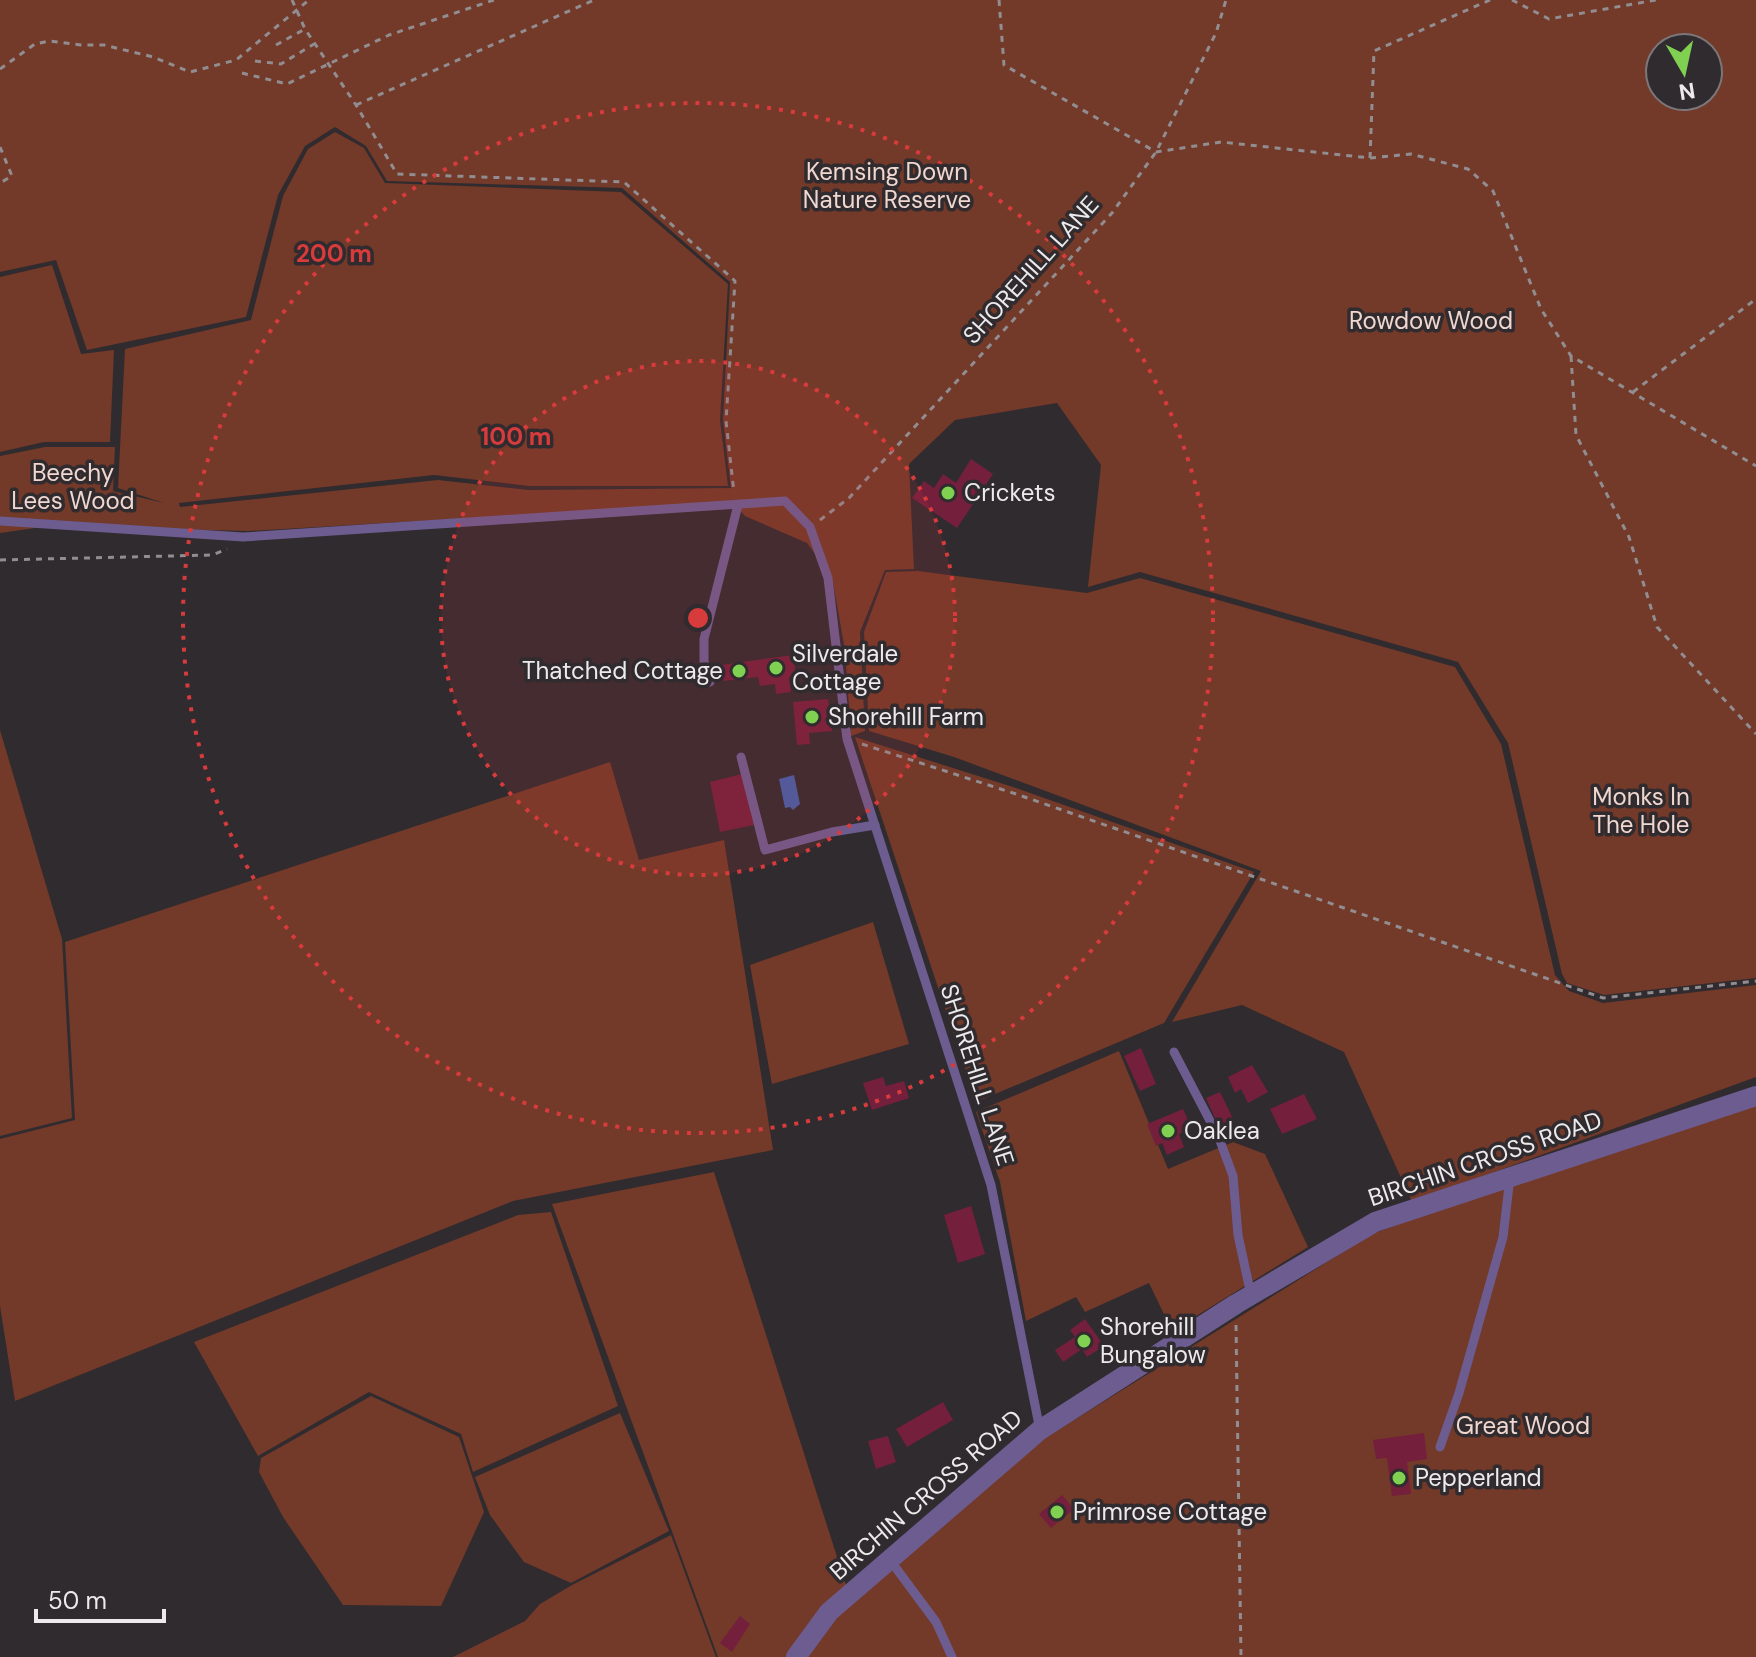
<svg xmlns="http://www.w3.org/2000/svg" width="1756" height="1657" viewBox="0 0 1756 1657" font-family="'DM Sans',sans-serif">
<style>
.green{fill:#733929;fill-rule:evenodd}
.water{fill:#425ea7}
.building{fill:#741f3c}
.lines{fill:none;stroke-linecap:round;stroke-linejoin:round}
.path{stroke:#918d90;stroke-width:3;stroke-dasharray:6 6;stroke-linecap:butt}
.service{stroke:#6d5c8f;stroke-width:9}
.tertiary{stroke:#6d5c8f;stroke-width:20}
.ring{fill:none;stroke:#d83b3c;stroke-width:4;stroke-dasharray:4 8}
.poi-dot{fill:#80d051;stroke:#302b2f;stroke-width:3}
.labels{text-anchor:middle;stroke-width:7;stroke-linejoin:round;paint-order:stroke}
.park-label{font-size:24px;fill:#f0d7cf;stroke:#302b2f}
.street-label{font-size:24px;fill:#edeaec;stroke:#302b2f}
.poi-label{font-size:24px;fill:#edeaec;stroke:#302b2f;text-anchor:start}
.centre{fill:#d83b3c;stroke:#302b2f;stroke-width:4}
.ring-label{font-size:24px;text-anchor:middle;font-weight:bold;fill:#d83b3c;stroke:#302b2f;stroke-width:7;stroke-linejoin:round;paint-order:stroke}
</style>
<rect width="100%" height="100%" fill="#302b2f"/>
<!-- green -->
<g class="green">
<path d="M0,0H1756V978L1604,995L1567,983L1562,974L1508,743L1458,662L1140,572L1088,587L1101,465L1057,403L955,420L909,464L914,569L885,570L860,632L865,731L851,736L845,650L832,577L807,543L745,516L733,503L248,531L49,526L0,533V456L45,447H115L113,491L164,503L118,488L125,349L251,320L283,196L308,149L335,132L364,148L385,183L621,192L728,284L720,420L728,486H529L434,475L179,503L180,507L438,480L529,490L731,488L723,420L730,282L622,188L387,181L366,146L335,127L305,146L278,195L246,317L87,350L56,260L0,272ZM1660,48H1708V96H1660Z"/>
<path d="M52,265L81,354L114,350L110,442H44L0,452V277Z"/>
<path d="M918,571L1087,593L1140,578L1455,667L1501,744L1555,975L1569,991L1603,1003L1756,985V1077L1412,1202L1344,1052L1242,1005L1172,1022L1261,871L954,757L869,731L864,632L886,572Z"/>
<path d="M0,730L62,939L72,1118L0,1136Z"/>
<path d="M855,737L1013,787L1254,872L1164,1023L976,1102Z"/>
<path d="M610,762L639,860L724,840L773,1150L513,1201L15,1401L0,1306V1139L75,1120L65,942Z"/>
<path d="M873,922L909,1044L772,1084L750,965Z"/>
<path d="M1119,1051L1168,1169L1233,1142L1265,1154L1308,1247L1172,1331L1149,1283L1085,1312L1076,1297L1026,1321L1000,1182L976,1112Z"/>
<path d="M1756,1094V1657H803L832,1616L1047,1437L1372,1234Z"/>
<path d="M714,1172L847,1588L791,1657H718L552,1204Z"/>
<path d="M551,1212L618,1406L473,1472L461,1434L369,1392L258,1456L194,1342L518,1215Z"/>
<path d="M371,1396L459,1437L484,1512L441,1606L343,1605L283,1517L259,1472L261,1458Z"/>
<path d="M620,1413L669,1531L571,1583L524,1562L490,1515L475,1477Z"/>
<path d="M671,1535L716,1657H453L525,1621L540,1604L572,1585Z"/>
</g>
<!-- water -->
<path class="water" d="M794,775L800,804L793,810L790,807L785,808L779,779Z"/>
<!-- building -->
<g class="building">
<path d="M971,459L993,474L957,528L912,498L924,481L934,488L943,474L956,483Z"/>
<path d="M793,655L796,676L789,677L791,692L776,694L775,684L760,686L758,677L723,681L721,665Z"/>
<path d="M828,699L832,731L809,733L810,744L797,745L793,702Z"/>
<path d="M742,774L754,825L720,832L710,782Z"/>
<path d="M1141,1048L1156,1084L1140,1091L1124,1056Z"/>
<path d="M1252,1065L1268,1092L1248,1103L1241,1089L1235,1093L1228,1077Z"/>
<path d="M883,1077L886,1086L904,1081L909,1098L872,1110L863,1083Z"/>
<path d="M1220,1092L1240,1133L1225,1140L1206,1098Z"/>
<path d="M1304,1094L1317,1119L1282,1134L1270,1109Z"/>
<path d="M1183,1109L1192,1128L1179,1134L1184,1147L1167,1155L1162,1143L1156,1146L1147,1124Z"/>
<path d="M971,1206L985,1254L958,1263L944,1215Z"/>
<path d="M1085,1319L1104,1346L1087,1357L1082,1349L1063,1362L1055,1350L1075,1337L1070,1330Z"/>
<path d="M943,1402L953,1420L907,1447L896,1429Z"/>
<path d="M1424,1433L1427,1459L1407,1462L1411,1494L1392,1496L1387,1458L1376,1459L1373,1440Z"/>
<path d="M888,1436L896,1462L876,1469L868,1441Z"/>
<path d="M1062,1495L1074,1509L1051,1528L1039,1514Z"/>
<path d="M740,1616L750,1624L732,1652L720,1643Z"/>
</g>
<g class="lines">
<!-- path -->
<g class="path">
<path d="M292,0L305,29L356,105L397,174L624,182L735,281L726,421L734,493"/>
<path d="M999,0L1004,65L1156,152L1221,142L1370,158L1411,154L1468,169L1493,191L1541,309L1571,356L1756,466"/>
<path d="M1512,0L1549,19L1656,0"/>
<path d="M276,45L305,29"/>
<path d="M255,61L281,64L314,44"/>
<path d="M0,69L35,44L49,41L81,45H104L153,57L190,72L236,60L309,0"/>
<path d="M242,73L287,84L389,35L494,0"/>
<path d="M356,105L594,0"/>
<path d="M0,147L12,176L0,183"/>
<path d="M1370,158L1374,51L1490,0"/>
<path d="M1571,356L1576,435L1629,537L1657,627L1756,734"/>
<path d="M1633,392L1756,299"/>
<path d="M820,520L849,498L1112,213L1156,152L1216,33L1226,0"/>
<path d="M0,560L212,555L227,549"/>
<path d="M862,744L1016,794L1603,998L1756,981"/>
<path d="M1236,1325L1241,1657"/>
</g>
<!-- service -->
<g class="service">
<path d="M0,521L243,537L785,501L810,527L828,578L847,739L991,1185L1040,1430"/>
<path d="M710,682L704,661V639L738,505"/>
<path d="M741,757L765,850L832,832L875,825"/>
<path d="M1174,1052L1219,1138L1233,1176L1238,1235L1251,1295"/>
<path d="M1440,1447L1459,1393L1503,1237L1510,1177"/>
<path d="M890,1560L936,1622L952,1657"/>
</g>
<!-- tertiary -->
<path class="tertiary" d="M796,1657L829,1612L1040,1430L1236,1304L1375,1222L1756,1096"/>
</g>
<!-- distance rings -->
<circle cx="698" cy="618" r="257" fill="#d83b3c" fill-opacity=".12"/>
<g class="ring">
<circle cx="698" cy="618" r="257"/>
<circle cx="698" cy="618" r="515"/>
</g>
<!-- markers -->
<g class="poi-dot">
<circle cx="948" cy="493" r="8"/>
<circle cx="776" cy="668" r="8"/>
<circle cx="739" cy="671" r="8"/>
<circle cx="812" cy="717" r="8"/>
<circle cx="1168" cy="1131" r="8"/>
<circle cx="1084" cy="1341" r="8"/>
<circle cx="1399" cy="1478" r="8"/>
<circle cx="1057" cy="1512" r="8"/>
</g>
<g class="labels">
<!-- park labels -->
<g class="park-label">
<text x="887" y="180">Kemsing Down<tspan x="887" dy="28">Nature Reserve</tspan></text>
<text x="1431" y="329">Rowdow Wood</text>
<text x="73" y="481">Beechy<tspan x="73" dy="28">Lees Wood</tspan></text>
<text x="1641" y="805">Monks In<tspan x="1641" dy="28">The Hole</tspan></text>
<text x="1523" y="1434">Great Wood</text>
</g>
<!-- street labels -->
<g class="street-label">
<text transform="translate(1031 270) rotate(-48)" y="8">SHOREHILL LANE</text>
<text transform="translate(977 1075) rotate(72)" y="8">SHOREHILL LANE</text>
<text transform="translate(1485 1159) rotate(-19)" y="8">BIRCHIN CROSS ROAD</text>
<text transform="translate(926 1495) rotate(-41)" y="8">BIRCHIN CROSS ROAD</text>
</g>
<!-- poi labels -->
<g class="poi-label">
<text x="964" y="501">Crickets</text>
<text x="792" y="662">Silverdale<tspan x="792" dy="28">Cottage</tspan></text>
<text x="723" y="679" text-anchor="end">Thatched Cottage</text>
<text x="828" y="725">Shorehill Farm</text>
<text x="1184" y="1139">Oaklea</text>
<text x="1100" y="1335">Shorehill<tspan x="1100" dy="28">Bungalow</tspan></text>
<text x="1415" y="1486">Pepperland</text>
<text x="1073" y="1520">Primrose Cottage</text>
</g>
</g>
<circle cx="698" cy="618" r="12" class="centre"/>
<g class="ring-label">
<text x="334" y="262">200 m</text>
<text x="516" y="445">100 m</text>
</g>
<!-- north arrow -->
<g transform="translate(1684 72) rotate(171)"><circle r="38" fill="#302b2f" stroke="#7c777b" stroke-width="2"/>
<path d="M0-6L14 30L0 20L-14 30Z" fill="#80d051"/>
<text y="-12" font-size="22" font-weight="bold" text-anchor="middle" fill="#edeaec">N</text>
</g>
<!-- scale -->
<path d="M36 1609v12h128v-12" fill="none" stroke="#edeaec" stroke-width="4"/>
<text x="48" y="1609" font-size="24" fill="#edeaec" stroke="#302b2f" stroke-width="6" paint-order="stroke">50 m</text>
</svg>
